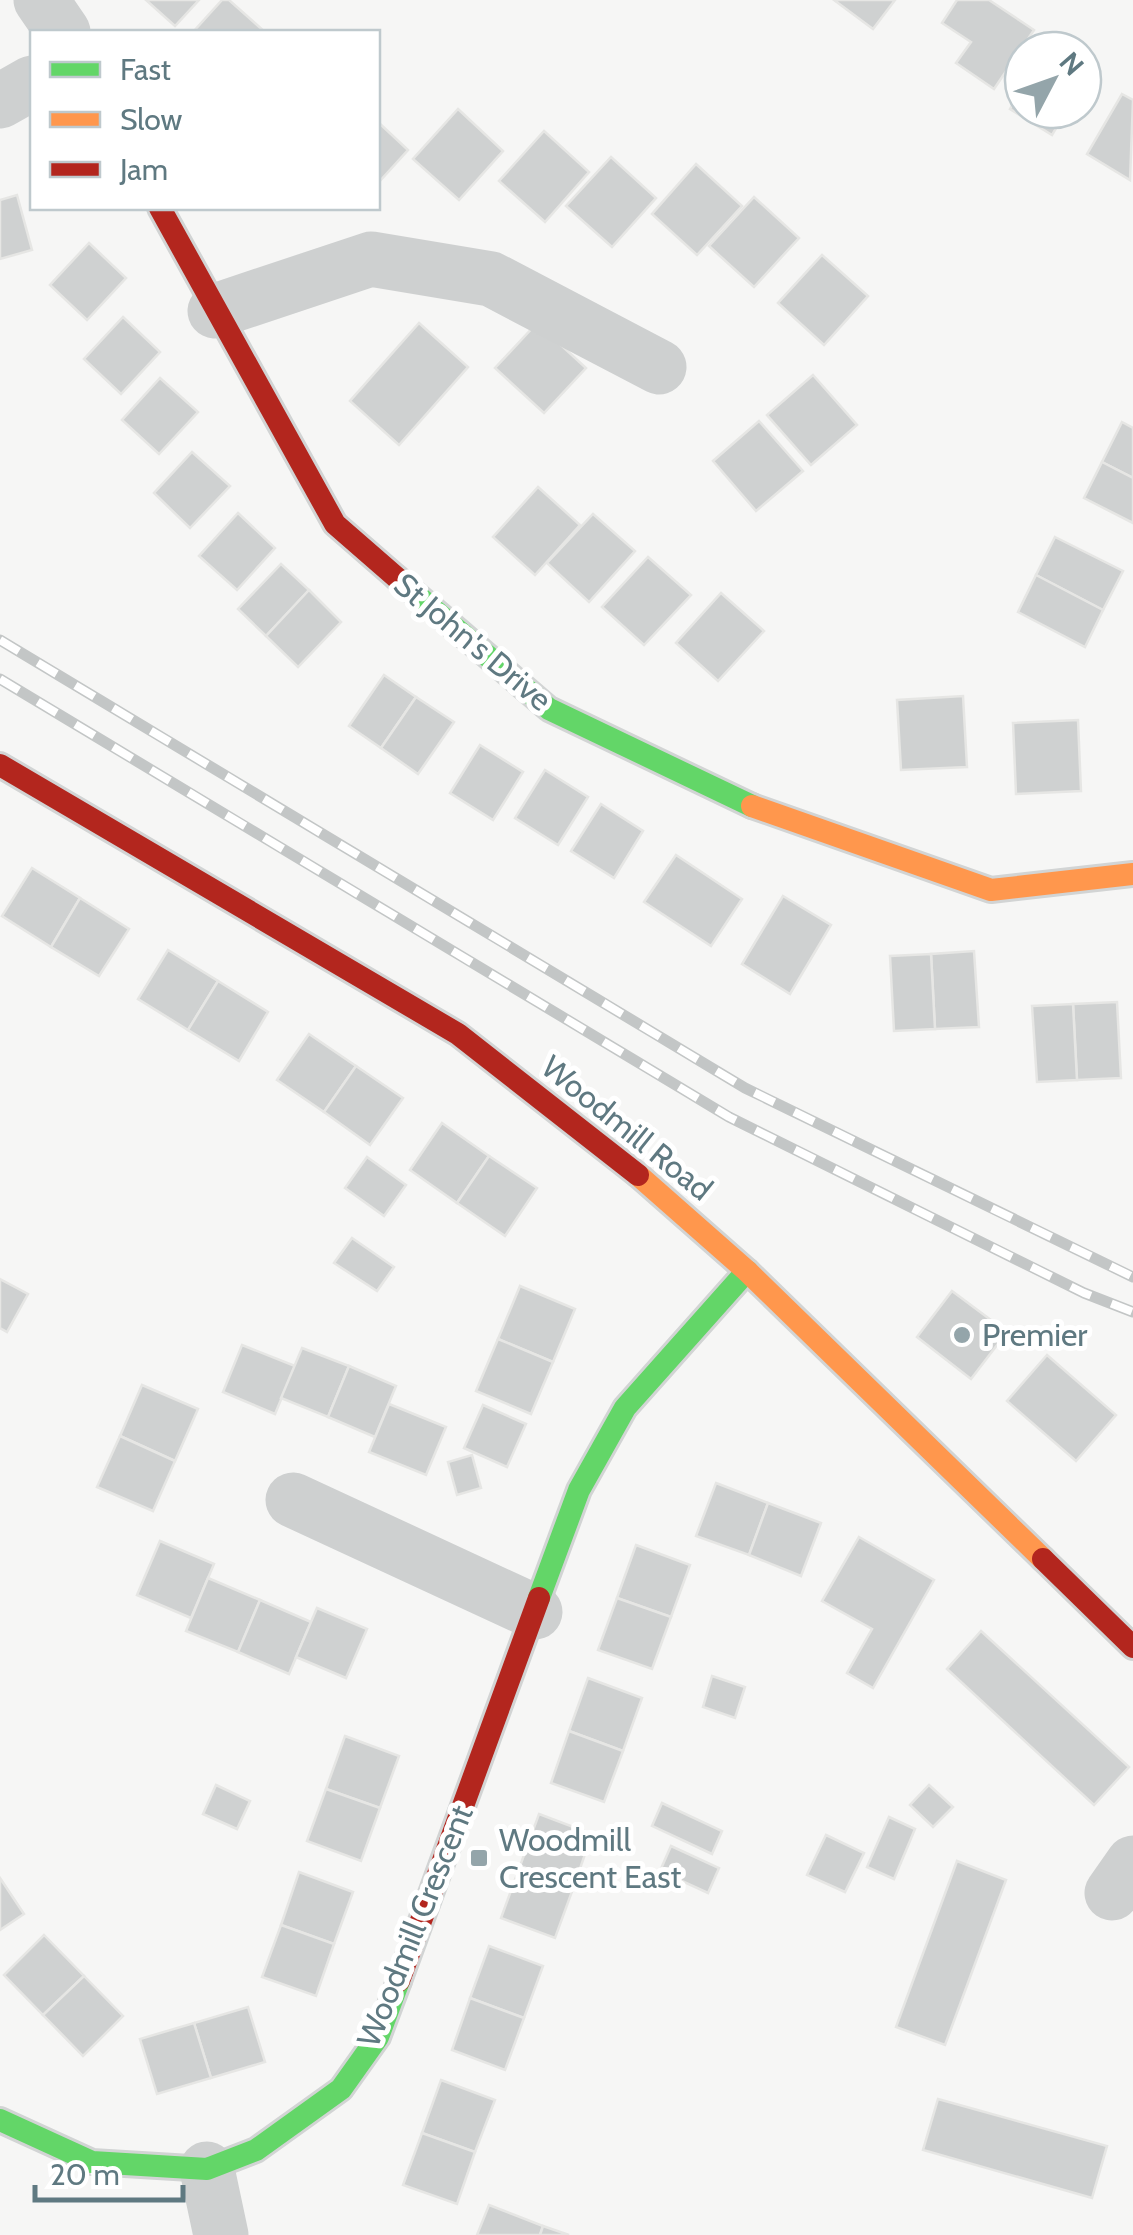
<svg xmlns="http://www.w3.org/2000/svg" width="1133" height="2235" viewBox="0 0 1133 2235" font-family="Cabin,sans-serif">
<style>
.building{fill:#cfd1d1;stroke:#e6e6e4;stroke-width:2.5}
.lines{fill:none;stroke-linecap:round;stroke-linejoin:round}
.fast-casing{stroke:#d2d4d4;stroke-width:28}
.slow-casing{stroke:#d2d4d4;stroke-width:28}
.jam-casing{stroke:#d2d4d4;stroke-width:28}
.street{stroke:#ced0d0;stroke-width:55}
.fast{stroke:#63d668;stroke-width:22}
.slow{stroke:#ff974d;stroke-width:22}
.jam{stroke:#b3261e;stroke-width:22}
.rail-casing{stroke:#c3c6c6;stroke-width:11}
.rail{stroke:#fff;stroke-width:8;stroke-dasharray:22;stroke-linecap:butt}
.poi-dot{fill:#94a5aa;stroke:#fff;stroke-width:4}
.labels{text-anchor:middle;stroke-width:10;stroke-linejoin:round;paint-order:stroke}
.street-label{font-size:32px;fill:#5f7981;stroke:#fff}
.poi-label{font-size:32px;fill:#5f7981;stroke:#fff;text-anchor:start}
</style>
<rect width="100%" height="100%" fill="#f6f6f5"/>
<!-- building -->
<g class="building">
<path d="M146,0H199L175,26Z"/>
<path d="M222,0H229L265,32H193Z"/>
<path d="M834,0H895L873,29Z"/>
<path d="M957,0H989L1034,30L994,89L956,63L971,42L942,23Z"/>
<path d="M1023,86V110H1067L1052,135L1010,109Z"/>
<path d="M1122,94L1133,100L1130,180L1087,154Z"/>
<path d="M458,109L503,151L459,200L413,159Z"/>
<path d="M378,122L408,150L378,183Z"/>
<path d="M544,131L589,172L545,222L499,181Z"/>
<path d="M611,157L656,198L612,247L566,206Z"/>
<path d="M696,164L742,206L697,255L652,214Z"/>
<path d="M17,195L32,250L0,259V200Z"/>
<path d="M754,197L799,238L754,287L709,246Z"/>
<path d="M89,243L126,278L87,320L50,285Z"/>
<path d="M822,255L868,296L824,345L778,303Z"/>
<path d="M123,317L160,352L121,394L84,359Z"/>
<path d="M419,323L468,367L399,445L350,401Z"/>
<path d="M537,323L586,368L544,413L495,368Z"/>
<path d="M813,375L857,425L811,465L767,415Z"/>
<path d="M160,378L198,412L159,454L122,420Z"/>
<path d="M759,421L803,471L756,511L713,461Z"/>
<path d="M1122,422L1133,428V478L1102,462Z"/>
<path d="M192,452L230,486L190,528L154,493Z"/>
<path d="M1102,462L1133,478V523L1084,498Z"/>
<path d="M538,487L580,525L535,575L493,537Z"/>
<path d="M238,513L275,548L237,590L199,556Z"/>
<path d="M593,514L635,551L589,602L547,563Z"/>
<path d="M1055,537L1123,571L1103,610L1036,575Z"/>
<path d="M648,557L691,595L644,645L602,607Z"/>
<path d="M281,564L309,590L266,636L238,609Z"/>
<path d="M1036,575L1103,610L1085,647L1018,612Z"/>
<path d="M309,590L341,622L298,667L266,636Z"/>
<path d="M721,593L764,631L718,681L676,643Z"/>
<path d="M384,675L416,697L381,748L349,726Z"/>
<path d="M963,696L967,767L901,770L897,700Z"/>
<path d="M416,697L454,722L418,774L381,748Z"/>
<path d="M1078,720L1081,791L1016,794L1013,723Z"/>
<path d="M480,745L523,772L493,820L450,793Z"/>
<path d="M545,770L588,797L558,845L515,818Z"/>
<path d="M601,804L643,831L614,878L571,851Z"/>
<path d="M676,855L742,899L711,946L644,902Z"/>
<path d="M32,868L80,898L51,947L2,916Z"/>
<path d="M783,896L831,925L790,994L742,964Z"/>
<path d="M80,898L129,929L99,976L51,947Z"/>
<path d="M168,950L218,981L188,1030L138,999Z"/>
<path d="M974,951L979,1027L935,1029L931,954Z"/>
<path d="M931,954L935,1029L894,1031L890,956Z"/>
<path d="M218,981L268,1012L239,1061L188,1030Z"/>
<path d="M1117,1002L1121,1078L1077,1080L1073,1004Z"/>
<path d="M1073,1004L1077,1080L1037,1082L1032,1006Z"/>
<path d="M309,1034L356,1066L324,1112L277,1080Z"/>
<path d="M356,1066L403,1098L370,1145L324,1112Z"/>
<path d="M442,1123L489,1156L457,1203L410,1170Z"/>
<path d="M489,1156L537,1188L505,1236L457,1203Z"/>
<path d="M367,1157L406,1185L384,1216L345,1188Z"/>
<path d="M352,1238L394,1267L377,1291L334,1263Z"/>
<path d="M0,1279L28,1294L7,1332L0,1328Z"/>
<path d="M520,1286L575,1309L553,1362L498,1339Z"/>
<path d="M952,1291L1007,1332L971,1379L917,1337Z"/>
<path d="M498,1339L553,1362L531,1414L476,1391Z"/>
<path d="M242,1345L295,1366L275,1414L223,1392Z"/>
<path d="M302,1348L349,1366L328,1417L281,1398Z"/>
<path d="M1047,1355L1116,1415L1076,1461L1007,1401Z"/>
<path d="M349,1366L396,1386L375,1437L328,1417Z"/>
<path d="M142,1385L198,1409L175,1461L120,1436Z"/>
<path d="M389,1404L446,1427L426,1475L369,1452Z"/>
<path d="M483,1405L526,1424L507,1467L464,1448Z"/>
<path d="M120,1436L175,1461L153,1511L97,1487Z"/>
<path d="M472,1455L481,1488L457,1495L448,1462Z"/>
<path d="M716,1483L768,1503L749,1555L696,1536Z"/>
<path d="M768,1503L821,1523L801,1576L749,1555Z"/>
<path d="M859,1537L934,1580L873,1688L847,1673L872,1629L822,1601Z"/>
<path d="M160,1541L214,1564L191,1618L137,1595Z"/>
<path d="M636,1545L690,1565L671,1617L617,1598Z"/>
<path d="M208,1578L260,1600L238,1652L186,1631Z"/>
<path d="M617,1598L671,1617L652,1669L598,1650Z"/>
<path d="M260,1600L311,1622L289,1674L238,1652Z"/>
<path d="M317,1608L367,1629L346,1678L296,1657Z"/>
<path d="M981,1631L1129,1767L1094,1805L947,1669Z"/>
<path d="M712,1676L745,1687L735,1718L703,1707Z"/>
<path d="M588,1678L642,1698L623,1751L569,1731Z"/>
<path d="M569,1731L623,1751L604,1802L551,1783Z"/>
<path d="M345,1736L399,1756L380,1808L326,1789Z"/>
<path d="M216,1785L250,1801L237,1829L203,1814Z"/>
<path d="M929,1785L953,1807L933,1827L910,1805Z"/>
<path d="M326,1789L380,1808L361,1861L307,1841Z"/>
<path d="M662,1803L722,1831L712,1854L652,1826Z"/>
<path d="M539,1814L592,1834L574,1886L520,1866Z"/>
<path d="M889,1817L915,1829L894,1879L867,1867Z"/>
<path d="M826,1835L864,1853L845,1892L807,1875Z"/>
<path d="M671,1846L719,1868L708,1893L660,1871Z"/>
<path d="M957,1861L1006,1880L945,2045L896,2027Z"/>
<path d="M520,1866L574,1886L555,1938L501,1918Z"/>
<path d="M299,1872L353,1892L334,1944L281,1925Z"/>
<path d="M0,1878L24,1914L0,1930Z"/>
<path d="M281,1925L334,1944L316,1996L262,1977Z"/>
<path d="M44,1935L84,1976L43,2015L4,1975Z"/>
<path d="M489,1946L543,1966L524,2018L470,1998Z"/>
<path d="M84,1976L123,2016L83,2056L43,2015Z"/>
<path d="M470,1998L524,2018L505,2070L452,2050Z"/>
<path d="M248,2007L265,2062L211,2078L194,2023Z"/>
<path d="M194,2023L211,2078L157,2094L140,2039Z"/>
<path d="M441,2080L495,2100L475,2152L422,2133Z"/>
<path d="M938,2099L1107,2146L1092,2198L923,2150Z"/>
<path d="M422,2133L475,2152L457,2204L403,2185Z"/>
<path d="M489,2205L543,2226L540,2235H477Z"/>
<path d="M543,2226L569,2235H540Z"/>
</g>
<g class="lines">
<defs>
<g id="fast">
<path d="M397,578L549,709L752,806"/>
<path d="M539,1598L579,1490L625,1408L747,1271"/>
<path d="M0,2120L92,2162L207,2169L256,2150L341,2089L378,2037L399,1981"/>
</g>
<g id="slow">
<path d="M752,806L991,890L1133,874"/>
<path d="M638,1175L747,1271L1043,1559"/>
</g>
<g id="jam">
<path d="M160,208L335,524L397,578"/>
<path d="M0,765L458,1034L638,1175"/>
<path d="M1043,1559L1133,1647"/>
<path d="M399,1981L539,1598"/>
</g>
</defs>
<!-- fast casing -->
<use href="#fast" class="fast-casing"/>
<!-- slow casing -->
<use href="#slow" class="slow-casing"/>
<!-- jam casing -->
<use href="#jam" class="jam-casing"/>
<!-- street -->
<g class="street">
<path d="M41,0L63,32"/>
<path d="M0,101L32,83"/>
<path d="M215,311L371,259L491,279L659,367"/>
<path d="M293,1500L535,1612"/>
<path d="M1112,1893L1133,1863"/>
<path d="M207,2169L221,2235"/>
</g>
<!-- fast -->
<use href="#fast" class="fast"/>
<!-- slow -->
<use href="#slow" class="slow"/>
<!-- jam -->
<use href="#jam" class="jam"/>
<defs>
<g id="rail">
<path d="M0,640L745,1088L1133,1277"/>
<path d="M0,679L729,1117L1084,1293L1133,1312"/>
</g>
</defs>
<!-- rail casing -->
<use href="#rail" class="rail-casing"/>
<!-- rail -->
<use href="#rail" class="rail"/>
</g>
<!-- markers -->
<g class="poi-dot">
<circle cx="962" cy="1335" r="10"/>
<rect x="469" y="1848" width="20" height="20" rx="5"/>
</g>
<g class="labels">
<!-- street labels -->
<g class="street-label">
<text transform="translate(473 642) rotate(40)" y="11">St John's Drive</text>
<text transform="translate(627 1128) rotate(39)" y="11">Woodmill Road</text>
<text transform="translate(415 1926) rotate(-68)" y="11">Woodmill Crescent</text>
</g>
<!-- poi labels -->
<g class="poi-label">
<text x="982" y="1346">Premier</text>
<text x="499" y="1851">Woodmill<tspan x="499" dy="37">Crescent East</tspan></text>
</g>
</g>
<!-- legend -->
<rect x="30" y="30" width="350" height="180" fill="#ffffff" stroke="#bfc9cd" stroke-width="2.5"/>
<rect x="50" y="62" width="50" height="15" fill="#63d668" stroke="#bfc9cd" stroke-width="2.5"/>
<text x="120" y="80" font-size="30" fill="#5f7981">Fast</text>
<rect x="50" y="112" width="50" height="15" fill="#ff974d" stroke="#bfc9cd" stroke-width="2.5"/>
<text x="120" y="130" font-size="30" fill="#5f7981">Slow</text>
<rect x="50" y="162" width="50" height="15" fill="#b3261e" stroke="#bfc9cd" stroke-width="2.5"/>
<text x="120" y="180" font-size="30" fill="#5f7981">Jam</text>
<!-- north arrow -->
<g transform="translate(1053 80) rotate(49)"><circle r="48" fill="#ffffff" stroke="#bfc9cd" stroke-width="2.5"/>
<path d="M0-8L18 38L0 25L-18 38Z" fill="#94a5aa"/>
<text y="-15" font-size="28" font-weight="bold" text-anchor="middle" fill="#5f7981">N</text>
</g>
<!-- scale -->
<path d="M35 2185v15h148v-15" fill="none" stroke="#5f7981" stroke-width="5"/>
<text x="50" y="2185" font-size="30" fill="#5f7981" stroke="#ffffff" stroke-width="8" paint-order="stroke">20 m</text>
</svg>
